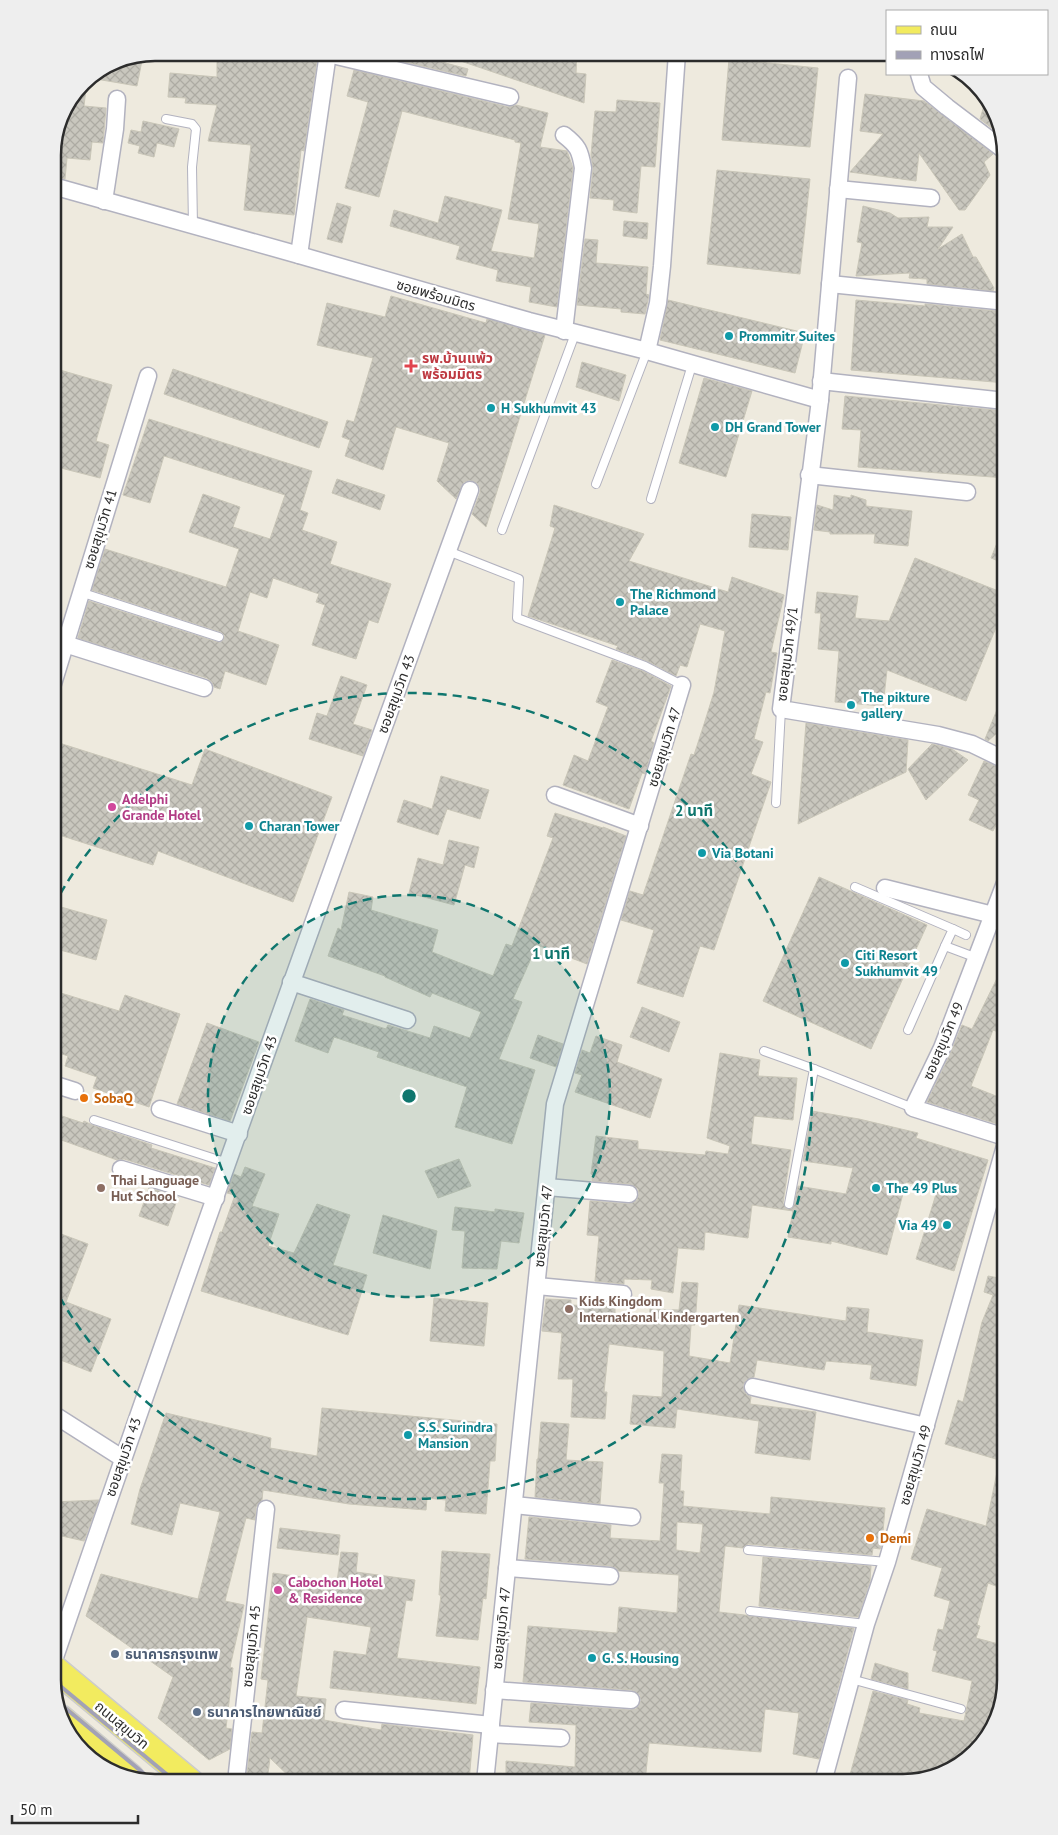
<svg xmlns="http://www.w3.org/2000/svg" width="1058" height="1835" viewBox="0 0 1058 1835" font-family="'PT Sans','Noto Sans Thai',sans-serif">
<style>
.building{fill:url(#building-cross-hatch);stroke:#c9c6b8;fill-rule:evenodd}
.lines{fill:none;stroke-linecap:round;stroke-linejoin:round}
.lane-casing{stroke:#b2b2bf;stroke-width:10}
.street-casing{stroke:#b2b2bf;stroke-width:19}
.primary-casing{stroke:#ccc;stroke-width:28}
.lane{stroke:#fff;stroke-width:8}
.street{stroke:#fff;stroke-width:16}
.primary{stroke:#f2eb5f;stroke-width:25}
.rail{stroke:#a2a1b6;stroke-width:4}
.ring{fill:none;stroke:#0f766e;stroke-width:2.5;stroke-dasharray:9 6}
.culture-dot{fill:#0f9aa8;stroke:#fff;stroke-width:2}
.health-dot{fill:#e0444e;stroke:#fff;stroke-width:2}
.hotel-dot{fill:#d1479c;stroke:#fff;stroke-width:2}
.food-dot{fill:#e8710a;stroke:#fff;stroke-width:2}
.education-dot{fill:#8d6e63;stroke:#fff;stroke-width:2}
.service-dot{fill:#5c6f8a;stroke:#fff;stroke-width:2}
.labels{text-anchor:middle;stroke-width:5;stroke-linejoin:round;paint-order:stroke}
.street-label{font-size:14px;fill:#2c2c2c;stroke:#fff}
.culture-label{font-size:14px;font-weight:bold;fill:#0d838f;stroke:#fff;text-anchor:start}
.health-label{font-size:14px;font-weight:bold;fill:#be3a42;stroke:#fff;text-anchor:start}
.hotel-label{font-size:14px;font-weight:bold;fill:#b23c85;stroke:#fff;text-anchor:start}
.food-label{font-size:14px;font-weight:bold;fill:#c56008;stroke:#fff;text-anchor:start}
.education-label{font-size:14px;font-weight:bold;fill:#785e54;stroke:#fff;text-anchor:start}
.service-label{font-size:14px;font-weight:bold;fill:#4e5e75;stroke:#fff;text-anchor:start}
.rim{fill:none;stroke:#2c2c2c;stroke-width:2.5}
.centre{fill:#0f766e;stroke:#fff;stroke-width:2.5}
.ring-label{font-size:15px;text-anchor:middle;font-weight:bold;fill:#0f766e;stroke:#fff;stroke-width:5;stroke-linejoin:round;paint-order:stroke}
</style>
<defs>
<pattern id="building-cross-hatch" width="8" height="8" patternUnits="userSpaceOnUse" patternTransform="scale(1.25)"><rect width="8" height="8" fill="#c9c7be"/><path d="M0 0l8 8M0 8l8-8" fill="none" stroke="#adaba3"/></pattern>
</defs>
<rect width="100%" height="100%" fill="#eeeade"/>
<!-- building -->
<g class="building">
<path d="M217,53H318L304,151L301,150L294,215L244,210L251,145L208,141L217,105L185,103L186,98L168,97L170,73L217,77Z"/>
<path d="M365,53H408L468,69L466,76Z"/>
<path d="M444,53L577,54L576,73L586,74L584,103L443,55Z"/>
<path d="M143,55L137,86L90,78L116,60Z"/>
<path d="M729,59L818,68L810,147L722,140Z"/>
<path d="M354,70L508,107L516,105L548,113L540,147L567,151L573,168L557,307L529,302L531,287L496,281L498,270L456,259L460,246L390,226L394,210L438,223L445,196L502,210L491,251L534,258L539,224L508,219L521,143L515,142V140L402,111L379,197L345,188L368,102L347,96Z"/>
<path d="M87,80L84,106L106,108L103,143L92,142L90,160L67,158L65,179L53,176L55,140L57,139L60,115L83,82Z"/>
<path d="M865,94L924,101L993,154L984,162L990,175L965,210H959L919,153L916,181L850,172L883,134L860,131Z"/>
<path d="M986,99L995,110L1001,135L980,119Z"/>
<path d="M617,100L660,103L655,167L641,166L637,213L613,210L614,200L590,198L593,169L591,155L595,111L616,112Z"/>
<path d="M143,121L179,129L174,147L157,143L154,157L138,153L140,146L128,143L131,130L141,132Z"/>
<path d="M717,170L810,179L800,274L707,264Z"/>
<path d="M337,203L351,207L342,243L327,239Z"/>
<path d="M863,206L890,213L898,218L929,217L927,227H953L938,249L962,234L973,257H976L994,288L993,291L927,284V279L909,278L910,273L856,276L862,243L857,242Z"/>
<path d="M624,221L648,223L647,239L623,236Z"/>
<path d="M585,239L598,240L596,263L648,267L646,294L649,295L645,314L621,312V309L577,305Z"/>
<path d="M391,296L486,323L487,319L545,335L486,527L472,514L480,493V488L477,483L469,480L464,482L456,499L437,481L449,443L396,427L383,470L345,456L350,440L342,437L347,420L354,422L373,358L317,345L327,303L385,317Z"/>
<path d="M668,300L805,333L795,373L660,340Z"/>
<path d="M856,300L925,306V304L1006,312V383L851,370Z"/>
<path d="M582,362L626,375L619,401L576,387Z"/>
<path d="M53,368L112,385L96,441L109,445L100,478L53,466Z"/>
<path d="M173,369L328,422L319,448L164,394Z"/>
<path d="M704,378L752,391L726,477L679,463Z"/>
<path d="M845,396L1006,411V478L858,467L861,430L842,429Z"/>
<path d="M149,419L312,471L300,510L308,513L302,530L337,542L330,564L391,584L378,623L369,620L356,659L312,645L325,605L316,602L319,594L273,578L267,598L250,592L238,631L279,645L266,685L225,671L220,689L214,687L212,682L207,678L78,638L89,601L217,642L222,641L225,636L221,632L92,590L105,549L226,587L239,549L189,532L203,494L240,507L233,527L270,539L285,495L164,456L150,503L123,495Z"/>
<path d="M337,479L385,495L380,510L332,493Z"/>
<path d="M834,495L851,498V495L866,500V506L912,511L908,546L874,543L875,534H830V532L814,530L817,505L833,510Z"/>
<path d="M554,505L644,534L629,561L728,592L732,577L784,595L771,652L777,653L770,693L766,692L754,739L763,742L751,774L771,782L714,950L700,946L683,997L637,983L654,930L621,920L630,891L643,895L691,754L694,755L705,721L714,692L725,631L700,624L687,667L680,665L676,676L647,661L616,649L618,646L528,616L555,528L550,526Z"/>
<path d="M752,514L791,517L788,550L749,547Z"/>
<path d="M1005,523H1006V564L991,558Z"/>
<path d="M915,558L1006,594V603L966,701L887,670L883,706L835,702L839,651L818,649L821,613H815L817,592L858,596L855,618L889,621Z"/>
<path d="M612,660L643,671L671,686L651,741L654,743L645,774L642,773L629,809L563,785L574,755L588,761L608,707L596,702Z"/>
<path d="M341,676L367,685L353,724L372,730L363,756L309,739L317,713L327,716Z"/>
<path d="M1005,690L1006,725L988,741L985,739Z"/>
<path d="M806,723L908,740L906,772L798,824Z"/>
<path d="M56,742L192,785L205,749L332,797L293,902L158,851L153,865L53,833V751Z"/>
<path d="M932,744L952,749L968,760L926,800L908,769Z"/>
<path d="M984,761L1006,770V804L993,831L969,820L979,800L968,795Z"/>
<path d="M441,776L489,790L480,819L447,809L438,835L397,822L404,800L432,809Z"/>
<path d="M555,813L603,828V827L626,836L587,964L537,945L513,999L522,1002L499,1059L535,1070L512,1144L455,1127L467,1087L377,1057L379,1052L334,1037L328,1053L295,1041L310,999L344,1010L342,1015L386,1029L388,1025L430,1038L434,1026L470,1038L481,1012L432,993L430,997L385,977V976L328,956L338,928L341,930L349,892L373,897L371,910L438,930L432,952L493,976L506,944L512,946L553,838L547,836Z"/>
<path d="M449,840L479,847L474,868L465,865L454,905L409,893L418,858L443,865Z"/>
<path d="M819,877L927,925L871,1049L763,1001Z"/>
<path d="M61,907L107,920L96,960L53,948V936Z"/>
<path d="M1006,960V1035L993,1030L971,1086L1006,1100V1118L1001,1125L927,1102L951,1052L962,1025L972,1029Z"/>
<path d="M61,993L119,1011L125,995L180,1014L149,1107L93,1088L97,1077L65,1066L68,1056L53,1051V1019Z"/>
<path d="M642,1007L680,1022L669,1052L630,1037Z"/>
<path d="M207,1023L259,1042L230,1121L177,1104Z"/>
<path d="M538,1035L563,1044L556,1067L530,1058Z"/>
<path d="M596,1036L622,1045L617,1062L662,1079L650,1118L575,1092L582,1075L575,1073L582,1050L590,1053Z"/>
<path d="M720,1053L760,1060L758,1076L797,1078L793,1120L754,1116L751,1144L791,1150L783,1203L788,1209H791L794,1205L798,1186L846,1194L853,1168L803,1161L812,1111L859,1119L918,1133L916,1138L988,1160L954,1271L916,1259L937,1191L906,1182L887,1255L831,1241V1244L788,1237L793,1211L752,1205L748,1238L705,1232L704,1250L678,1248L673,1293L651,1289L652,1280L624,1279V1284L595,1281L599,1236L587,1235L590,1201L629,1204L637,1200L639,1194L638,1189L630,1184L592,1181L593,1175L591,1174L596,1136L638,1141V1149L705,1155L706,1151L728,1154L730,1146L707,1138Z"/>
<path d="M53,1113L83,1123L84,1121L92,1125L152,1145L151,1148L215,1168L209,1185L124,1159L117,1160L53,1137Z"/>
<path d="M459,1159L471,1186L438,1198L425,1171Z"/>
<path d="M245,1167L265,1174L252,1206L279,1214L268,1246L294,1253L317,1204L350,1215L333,1265L367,1275L348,1335L201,1291L220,1232H222L235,1195L227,1193L234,1174L241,1177Z"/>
<path d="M149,1188L178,1197L168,1226L139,1216Z"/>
<path d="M455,1207L495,1212V1209L524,1213L519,1243L501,1241L497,1269L462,1268L465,1231L452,1230Z"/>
<path d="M383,1215L437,1231L430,1269L373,1253Z"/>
<path d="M53,1231L88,1244L66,1302L111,1319L91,1372L53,1357Z"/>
<path d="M1004,1264H1006V1462L945,1444L958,1400L963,1402L982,1322L993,1295L984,1292L988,1276L999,1278Z"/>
<path d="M682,1282L698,1283L695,1325H691L689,1356L730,1363L739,1305L846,1321L847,1307L869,1309L867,1332L923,1340L916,1386L870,1379L872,1365L826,1361L824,1370L757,1360L754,1377L746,1380L743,1385L746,1394L751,1397L750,1404L816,1412L810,1460L755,1453L759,1421L677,1409L675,1428L630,1424L633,1395L662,1397L664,1351L609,1344L604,1392H607L605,1419L571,1417L573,1379H558L562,1333L542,1331L546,1299L571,1300V1305L615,1307V1320L649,1324L650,1309L679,1310Z"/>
<path d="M434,1298L488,1303L484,1346L430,1341Z"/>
<path d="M322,1408L497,1424L495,1461H490L486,1514L445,1511L446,1500L427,1498L426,1510L349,1504L263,1490L262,1500L256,1507L255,1520L246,1518L225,1601L244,1605L230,1667L233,1668L226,1728L232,1729L230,1749L209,1760L158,1718L173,1677L86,1616L101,1574L198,1599L220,1512L180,1503L172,1535L131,1524L140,1489L166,1413L271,1438L270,1448L317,1456Z"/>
<path d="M541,1422L569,1424L566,1460L603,1462L600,1504L535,1497L537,1459H538Z"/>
<path d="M662,1454L682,1455L680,1491H684L683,1506L770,1514L771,1497L885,1508L882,1544L880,1549L873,1548L872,1555L748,1544L743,1548L725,1546L719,1612L854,1628L819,1759L793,1754L799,1713L765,1709L761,1752L649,1743L645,1782H506V1761L575,1767L576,1725L529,1722L531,1703L630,1710L636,1709L641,1701L640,1695L632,1690L523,1682L528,1626L617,1633L619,1607L677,1613L679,1575L618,1571L611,1566L525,1559L529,1517L611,1525L610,1538L660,1541L664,1483H659ZM677,1522L703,1524L700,1553L676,1550Z"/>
<path d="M999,1462L1006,1463V1590L988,1583L977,1625L980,1626L976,1638L1006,1646V1680L988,1737L948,1772L903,1782H848L873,1691L908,1700L907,1704L920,1708L919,1713L964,1721L972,1681L932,1671L937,1651L933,1650L938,1629L943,1630L950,1601L934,1596L942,1568L911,1559L927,1509L986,1526Z"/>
<path d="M99,1500L84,1541L53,1534V1502Z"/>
<path d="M280,1528L340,1535L338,1555L277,1548Z"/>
<path d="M442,1551L490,1554L486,1599L483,1598L478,1640L436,1636L441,1595H439Z"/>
<path d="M341,1552L358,1553L356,1572L415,1580L412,1601L406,1600L397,1658L480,1667L476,1704L330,1688L334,1651L366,1655L371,1627L307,1617L296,1696L326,1699L324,1720L381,1730L382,1724L473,1735L469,1782H295L270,1758L267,1782H246L252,1732L262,1733L268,1680L261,1679L273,1573L337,1582Z"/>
<path d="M763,1557L871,1566L870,1581L858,1617L759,1606Z"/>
<path d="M875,1663L908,1673V1689L871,1679Z"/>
</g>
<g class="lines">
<defs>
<g id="lane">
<path d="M166,119L192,124L196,129L192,167L193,226"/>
<path d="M596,484L647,351"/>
<path d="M651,499L692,365"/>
<path d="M502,530L575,334"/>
<path d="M448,551L519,579L517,618L645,666L682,685"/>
<path d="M80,592L219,637"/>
<path d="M776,803L781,709"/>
<path d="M855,887L953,929L945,946"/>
<path d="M993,915L1005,922"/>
<path d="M953,929L966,935"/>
<path d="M908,1030L945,946L977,958"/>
<path d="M764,1051L814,1069L913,1108"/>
<path d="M94,1120L228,1163"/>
<path d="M789,1204L814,1069"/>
<path d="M748,1550L887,1562"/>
<path d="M750,1611L866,1624"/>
<path d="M851,1679L961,1709"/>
</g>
<g id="street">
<path d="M328,54L510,97"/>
<path d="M919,74L923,87L947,107L1005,151"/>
<path d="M848,78L820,400L781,709L938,735L972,744L1005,760"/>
<path d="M564,135C578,146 580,150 583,168L564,331"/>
<path d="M53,186L299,255L529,321L647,351L820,400"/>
<path d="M838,189L931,198"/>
<path d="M104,201L115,129L117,99"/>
<path d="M299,255L328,53"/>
<path d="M830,284L997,301"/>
<path d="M647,351L658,303L662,266L677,53"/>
<path d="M821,381L1005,401"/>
<path d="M809,475L967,492"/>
<path d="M65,644L204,688"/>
<path d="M53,684L148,376"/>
<path d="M555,795L640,826"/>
<path d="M885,888L993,915"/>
<path d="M291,982L407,1020"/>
<path d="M53,1084L75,1091"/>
<path d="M160,1109L239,1134"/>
<path d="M1005,1137L913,1108L942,1048L1005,883"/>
<path d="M121,1169L216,1198"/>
<path d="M547,1187L629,1194"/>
<path d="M537,1286L623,1294"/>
<path d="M753,1387L926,1426"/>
<path d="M53,1414L122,1458"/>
<path d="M514,1505L632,1517"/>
<path d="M507,1568L610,1576"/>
<path d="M53,1663C187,1270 328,880 470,490"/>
<path d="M494,1690L631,1700"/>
<path d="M344,1710L491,1725"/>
<path d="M490,1734L561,1738"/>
<path d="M236,1782L266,1509"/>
<path d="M485,1782L555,1104L682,685"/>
<path d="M823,1782L866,1624L887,1562L1005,1146"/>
</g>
<g id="primary">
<path d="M53,1667L191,1782"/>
<path d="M61,1718L131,1777"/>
</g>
</defs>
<!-- lane casing -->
<use href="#lane" class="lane-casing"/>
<!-- street casing -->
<use href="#street" class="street-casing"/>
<!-- primary casing -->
<use href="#primary" class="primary-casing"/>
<!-- lane -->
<use href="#lane" class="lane"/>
<!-- street -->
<use href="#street" class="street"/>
<!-- primary -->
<use href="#primary" class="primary"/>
<!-- rail -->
<g class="rail">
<path d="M53,1680L176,1782"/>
<path d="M58,1702L154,1782"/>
</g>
</g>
<!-- distance rings -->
<circle cx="409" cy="1096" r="201" fill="#0f766e" fill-opacity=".12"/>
<g class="ring">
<circle cx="409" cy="1096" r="201"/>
<path d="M53 907A403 403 0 1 1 53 1285"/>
</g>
<!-- markers -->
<g class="culture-dot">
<circle cx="729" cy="336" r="5"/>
<circle cx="491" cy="408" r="5"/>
<circle cx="715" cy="427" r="5"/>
<circle cx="620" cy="602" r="5"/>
<circle cx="851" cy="705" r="5"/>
<circle cx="249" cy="826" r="5"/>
<circle cx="702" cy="853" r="5"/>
<circle cx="845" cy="963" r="5"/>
<circle cx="876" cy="1188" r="5"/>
<circle cx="947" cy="1225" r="5"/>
<circle cx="408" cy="1435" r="5"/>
<circle cx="592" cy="1658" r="5"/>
</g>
<path class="health-dot" d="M408.5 358.5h5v5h5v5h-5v5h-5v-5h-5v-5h5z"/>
<g class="hotel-dot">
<circle cx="112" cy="807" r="5"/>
<circle cx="278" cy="1590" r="5"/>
</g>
<g class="food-dot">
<circle cx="84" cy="1098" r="5"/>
<circle cx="870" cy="1538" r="5"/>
</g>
<g class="education-dot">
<circle cx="101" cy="1188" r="5"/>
<circle cx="569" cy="1309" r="5"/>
</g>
<g class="service-dot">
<circle cx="115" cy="1654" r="5"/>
<circle cx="197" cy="1712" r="5"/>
</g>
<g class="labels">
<!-- street labels -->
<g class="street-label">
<text transform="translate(436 295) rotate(16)" y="5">ซอยพร้อมมิตร</text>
<text transform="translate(100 529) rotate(-73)" y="5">ซอยสุขุมวิท 41</text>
<text transform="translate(787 654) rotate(-83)" y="5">ซอยสุขุมวิท 49/1</text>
<text transform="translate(396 694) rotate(-70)" y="5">ซอยสุขุมวิท 43</text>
<text transform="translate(664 747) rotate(-73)" y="5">ซอยสุขุมวิท 47</text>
<text transform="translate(943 1041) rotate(-67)" y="5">ซอยสุขุมวิท 49</text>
<text transform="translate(259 1075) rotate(-71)" y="5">ซอยสุขุมวิท 43</text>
<text transform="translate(543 1226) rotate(-84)" y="5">ซอยสุขุมวิท 47</text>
<text transform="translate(123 1457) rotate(-71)" y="5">ซอยสุขุมวิท 43</text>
<text transform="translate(915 1465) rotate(-74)" y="5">ซอยสุขุมวิท 49</text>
<text transform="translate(501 1628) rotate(-84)" y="5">ซอยสุขุมวิท 47</text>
<text transform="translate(251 1646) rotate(-84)" y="5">ซอยสุขุมวิท 45</text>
<text transform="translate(122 1725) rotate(40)" y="5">ถนนสุขุมวิท</text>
</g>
<!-- culture labels -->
<g class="culture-label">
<text x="739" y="341">Prommitr Suites</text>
<text x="501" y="413">H Sukhumvit 43</text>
<text x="725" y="432">DH Grand Tower</text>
<text x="630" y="599">The Richmond<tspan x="630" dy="16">Palace</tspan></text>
<text x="861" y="702">The pikture<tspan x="861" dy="16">gallery</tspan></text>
<text x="259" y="831">Charan Tower</text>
<text x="712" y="858">Via Botani</text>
<text x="855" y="960">Citi Resort<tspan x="855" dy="16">Sukhumvit 49</tspan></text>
<text x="886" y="1193">The 49 Plus</text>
<text x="937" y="1230" text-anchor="end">Via 49</text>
<text x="418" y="1432">S.S. Surindra<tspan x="418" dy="16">Mansion</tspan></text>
<text x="602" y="1663">G. S. Housing</text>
</g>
<!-- health labels -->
<g class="health-label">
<text x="422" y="363">รพ.บ้านแพ้ว<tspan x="422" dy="16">พร้อมมิตร</tspan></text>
</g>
<!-- hotel labels -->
<g class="hotel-label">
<text x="122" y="804">Adelphi<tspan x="122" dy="16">Grande Hotel</tspan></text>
<text x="288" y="1587">Cabochon Hotel<tspan x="288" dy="16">&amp; Residence</tspan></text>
</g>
<!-- food labels -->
<g class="food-label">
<text x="94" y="1103">SobaQ</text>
<text x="880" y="1543">Demi</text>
</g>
<!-- education labels -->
<g class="education-label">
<text x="111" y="1185">Thai Language<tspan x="111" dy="16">Hut School</tspan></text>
<text x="579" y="1306">Kids Kingdom<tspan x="579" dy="16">International Kindergarten</tspan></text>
</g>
<!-- service labels -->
<g class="service-label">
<text x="125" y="1659">ธนาคารกรุงเทพ</text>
<text x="207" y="1717">ธนาคารไทยพาณิชย์</text>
</g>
</g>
<!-- crop -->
<path d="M0 0H1058V1835H0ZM155 61H903A94 94 0 0 1 997 155V1680A94 94 0 0 1 903 1774H155A94 94 0 0 1 61 1680V155A94 94 0 0 1 155 61Z" fill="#eee" fill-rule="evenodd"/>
<path class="rim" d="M155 61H903A94 94 0 0 1 997 155V1680A94 94 0 0 1 903 1774H155A94 94 0 0 1 61 1680V155A94 94 0 0 1 155 61Z"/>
<circle cx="409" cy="1096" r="8" class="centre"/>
<g class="ring-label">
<text x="694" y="816">2 นาที</text>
<text x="551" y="959">1 นาที</text>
</g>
<!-- legend -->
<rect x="886" y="10" width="162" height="65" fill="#ffffff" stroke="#ababab"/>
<rect x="896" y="26" width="25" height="8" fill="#f2eb5f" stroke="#ababab"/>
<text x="930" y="35" font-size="15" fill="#2c2c2c">ถนน</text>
<rect x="896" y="51" width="25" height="8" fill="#a2a1b6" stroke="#ababab"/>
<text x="930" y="60" font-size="15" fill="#2c2c2c">ทางรถไฟ</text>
<!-- scale -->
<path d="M12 1815v8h126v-8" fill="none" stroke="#2c2c2c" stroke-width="2.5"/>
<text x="20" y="1815" font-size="15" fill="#2c2c2c" stroke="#ffffff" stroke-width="4" paint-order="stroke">50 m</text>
</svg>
